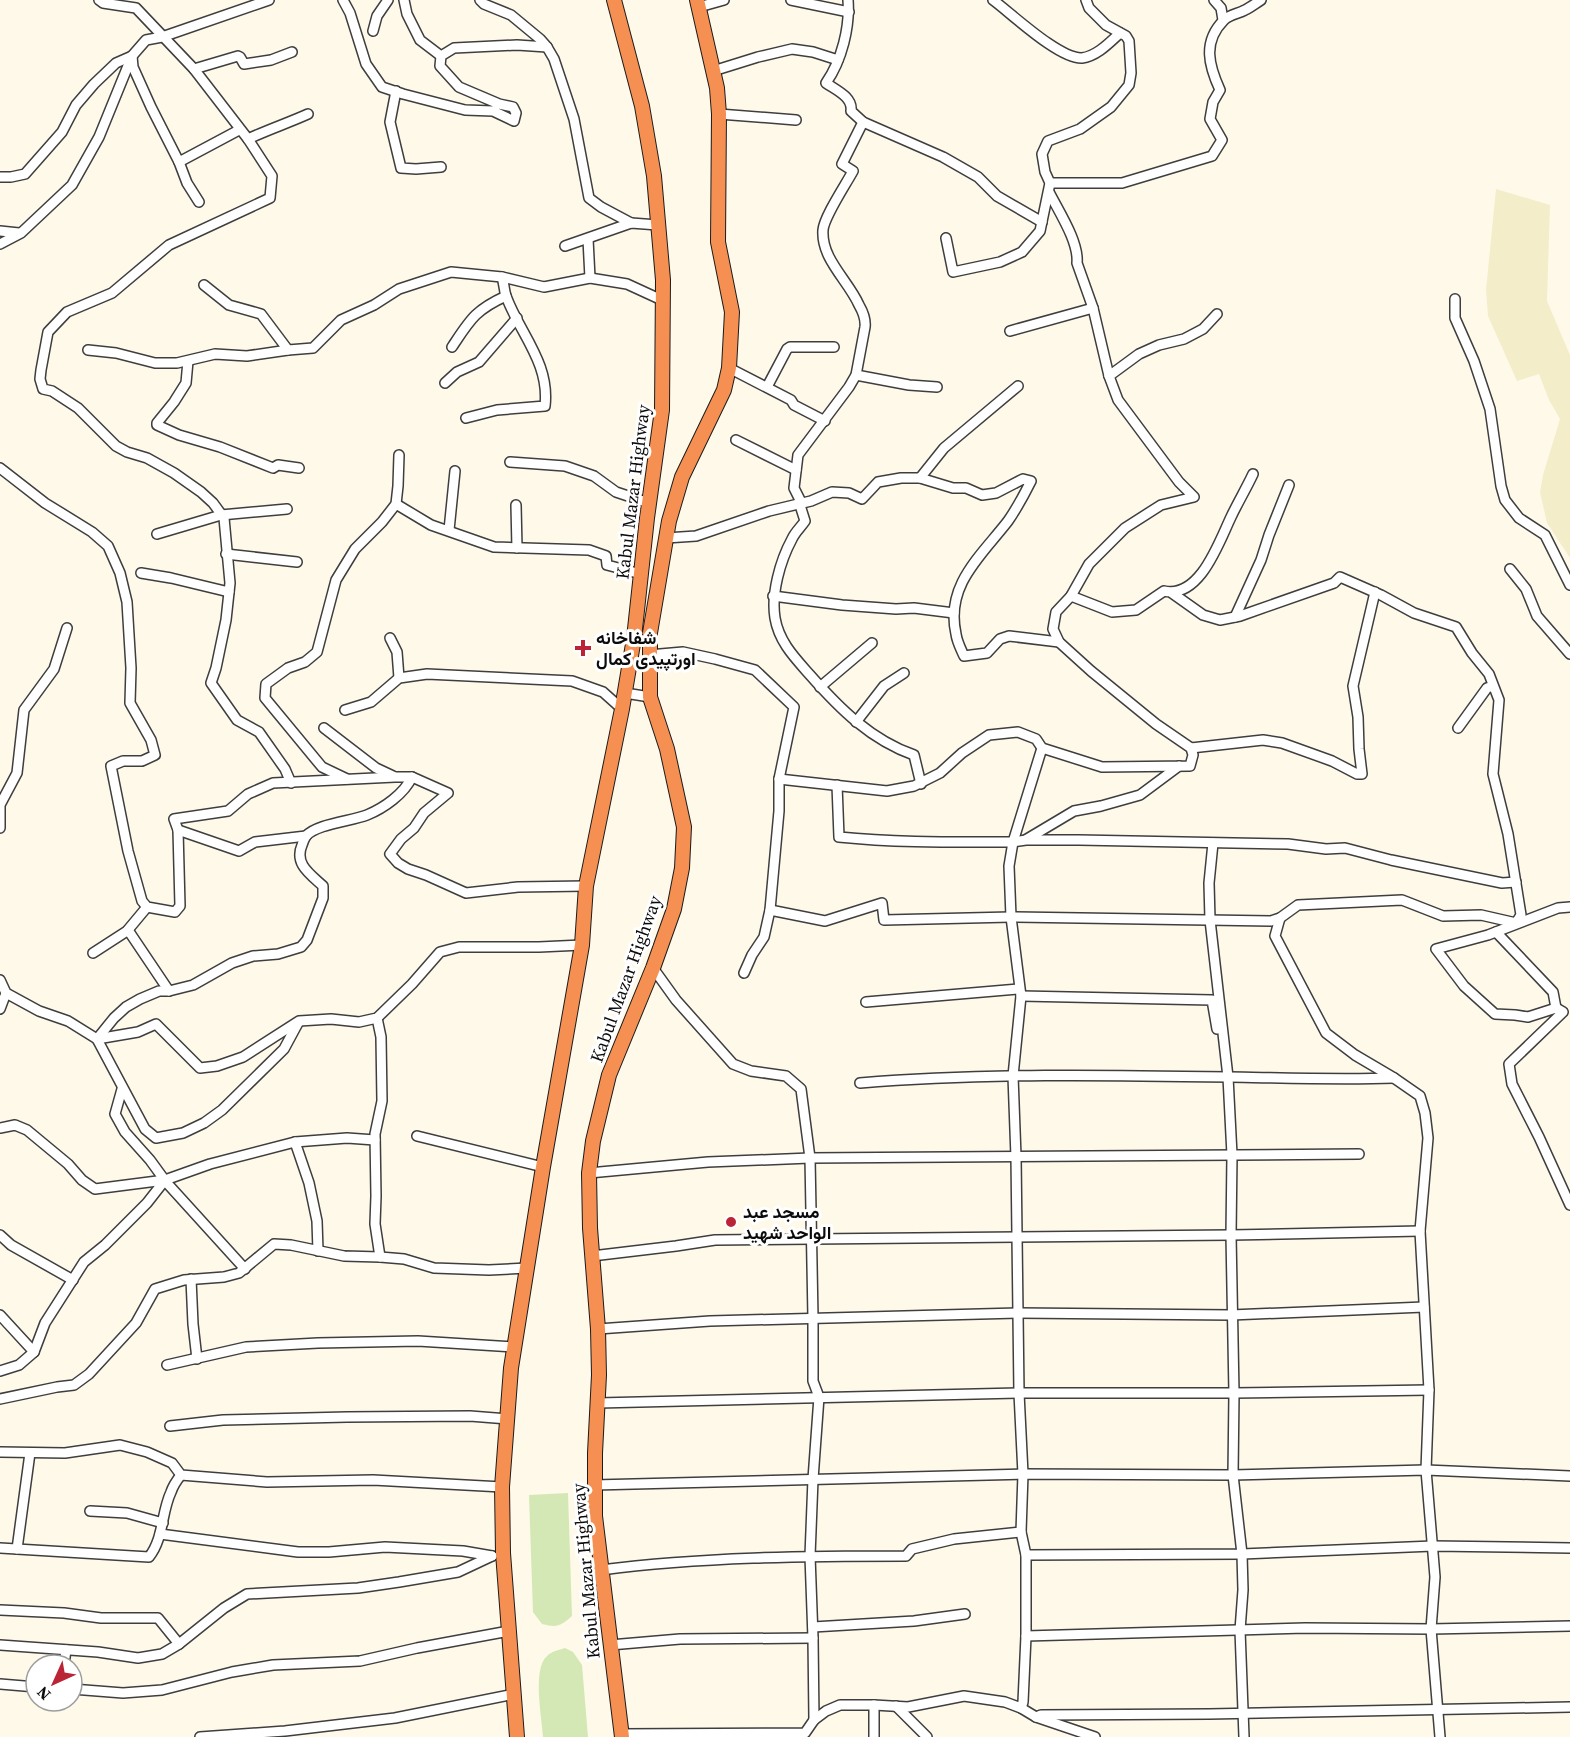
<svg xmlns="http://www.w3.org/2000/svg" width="1570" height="1737" viewBox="0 0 1570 1737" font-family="'Source Serif 4',Vazirmatn,serif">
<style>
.farmland{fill:#f4edca}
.green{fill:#d3e8b4}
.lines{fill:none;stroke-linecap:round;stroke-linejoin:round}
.minor-casing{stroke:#3e3e3e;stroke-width:12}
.highway-casing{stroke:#1c1c1c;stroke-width:16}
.minor{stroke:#fff;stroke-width:9}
.highway{stroke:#f59052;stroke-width:14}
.poi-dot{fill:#bb2436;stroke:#fff;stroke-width:2}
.labels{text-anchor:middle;stroke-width:6;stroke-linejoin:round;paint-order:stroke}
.street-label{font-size:18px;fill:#0b0b0b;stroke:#fff}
.poi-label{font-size:18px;font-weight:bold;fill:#0b0b0b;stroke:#fff;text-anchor:start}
</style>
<rect width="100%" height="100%" fill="#fff9ea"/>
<!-- farmland -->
<path class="farmland" d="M1496,189L1550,205L1547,301L1570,355V558L1547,523L1540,492L1543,475L1560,419L1549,400L1539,374L1517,381L1488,316L1486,290Z"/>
<!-- green -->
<g class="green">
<path d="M568,1493L572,1616C560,1626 558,1628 542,1624L533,1612L529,1495Z"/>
<path d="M565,1648L573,1652L582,1665L588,1737H543C542,1718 532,1669 547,1656C552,1651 559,1650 565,1648Z"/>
</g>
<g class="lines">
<defs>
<g id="minor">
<path d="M99,0L103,3L136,8L194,69L248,139L272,176L270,198L169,245L112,293L67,312L48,332L41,370L40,379L43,389L52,391L78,408L116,446L127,452L147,458L174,473L201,492L213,503L224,518L230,583L226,620L216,668L211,683L237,720L259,732L285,769L291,783"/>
<path d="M343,0L350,13L366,64L382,87L403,94L465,110L493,111L514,121L516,113L513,107L499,104L459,87L440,66L441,56L454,48L517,45L547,47"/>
<path d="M404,0L407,14L420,40L441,56"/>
<path d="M480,0L484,4L511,15L540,39L547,47L554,59L574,119L589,198L601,207L631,223"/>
<path d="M791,0L849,12"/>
<path d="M848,0C850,27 842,60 826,83C836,90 853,97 851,111L863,122L943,157L978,177L997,196L1042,222"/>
<path d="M993,0C1012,14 1059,59 1082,58C1097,56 1109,43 1120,33"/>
<path d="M1214,0L1221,8L1223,20"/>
<path d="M699,7L724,0"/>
<path d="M373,31L377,16L388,0"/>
<path d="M194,69L238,56L240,57L244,64L271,60L292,52"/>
<path d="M713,71L758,57L792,49L813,52L838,60"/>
<path d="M396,91L390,122L401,168L416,169L441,167"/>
<path d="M719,114L796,120"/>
<path d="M248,139C267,130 288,123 308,114"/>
<path d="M179,162L239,130"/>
<path d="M0,177H11L25,174L62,132L76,105L94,84L116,63L132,56L133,67L151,107L179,162L187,183L199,202"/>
<path d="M1050,183H1122L1212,156L1222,140L1210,119L1213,102L1220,90C1209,66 1202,42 1224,20C1230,14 1238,14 1245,10C1251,7 1256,3 1261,0"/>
<path d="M1049,192C1059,212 1079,242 1077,263L1093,308L1109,376"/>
<path d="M0,231L19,233"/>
<path d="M946,238L953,272L1000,262L1022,252L1040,231L1050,183L1045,172L1042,154L1048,141L1080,129L1111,107L1129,85L1131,73L1129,41L1126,36L1106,25L1089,8L1086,0"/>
<path d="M588,239L590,278"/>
<path d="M0,244L21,233L72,185L99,137L132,56L146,40L162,37L269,0"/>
<path d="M565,246L631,223L658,225"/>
<path d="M204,285L229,305L261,314L288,350"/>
<path d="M1455,299V318L1474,361L1490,409L1501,486L1505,500L1519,518L1545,535L1570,585"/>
<path d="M1010,331L1093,308"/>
<path d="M452,347C470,320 475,310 506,296"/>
<path d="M88,350L116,353L155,363H177L215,354L247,356L288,350L313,348L341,320L374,305L399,289L451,272L502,277L544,287L590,278L627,284L664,301"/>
<path d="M188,361L186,383L174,402L157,423V425L179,435L220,447L273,468L278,465L299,468"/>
<path d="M729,368L791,400L794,405L825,421"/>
<path d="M856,375L909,385L937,387"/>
<path d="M445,383L457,372L479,362L517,318"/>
<path d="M767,387L787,349L790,347H834"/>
<path d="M466,418L497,410L545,406C550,363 520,334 506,296C504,290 504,283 502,277"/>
<path d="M736,440L796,470"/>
<path d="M510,462L565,466L594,476L616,492L649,503"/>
<path d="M0,468L45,503L92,532L108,546L120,573L127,602L131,668L130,703L151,740L155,755L142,761H123L111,766L128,851L142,901L147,907L175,912L180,906L178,830L174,819L228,811L248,794L273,783L395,777H412L448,793L424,813L414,828L401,839L390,854L398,863L408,869L426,875L466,893L518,887L586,886"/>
<path d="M920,478L944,448L1018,386"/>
<path d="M799,502L805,521C801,527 795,532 792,539C780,561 771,594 775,618C779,642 795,658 810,675C840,709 871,740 914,755L921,784"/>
<path d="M801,502L794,488L798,455L849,387L856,375L865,327C866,319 863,312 859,305C848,280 821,259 823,230C824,217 846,184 853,171L842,164L863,122"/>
<path d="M396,504L431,525L494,547L589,550L606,556L607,565L641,574"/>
<path d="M516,505L517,548"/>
<path d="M449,530L455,471"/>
<path d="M157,534L221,515L287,509"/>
<path d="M666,538L696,536L769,511L811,501L832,492L849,493L862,499L878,482L901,478H920L953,488H966L982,495L996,493L1023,479L1031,481C1024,495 1017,508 1008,521C981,556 945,585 956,634C957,642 961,649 964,656L987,653L1000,639L1009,636L1059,642"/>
<path d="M226,554L297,562"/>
<path d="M1510,569L1526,589L1537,616L1570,654"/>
<path d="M141,573L171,578L229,592"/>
<path d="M773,596L842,605L896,609L914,608L954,613"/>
<path d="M1071,596L1112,612L1136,610L1164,591C1200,599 1219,542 1231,517C1238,502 1246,489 1253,474"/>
<path d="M1235,617L1261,560L1269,535L1289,485"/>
<path d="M390,638L397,652L399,678"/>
<path d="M649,655L683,652L715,659L755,670L794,707L779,779V811L770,910L764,937L752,955L744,973"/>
<path d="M820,687L872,643"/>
<path d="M625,693L650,697"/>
<path d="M345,710L371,702L399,678L427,674L572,681L603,692L622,709"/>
<path d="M856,722L884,686L904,673"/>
<path d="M324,728L376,768L393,776"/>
<path d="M1458,728L1487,688L1493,686"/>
<path d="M1191,748L1263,740L1282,743L1332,761L1357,774H1362L1359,749L1358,717L1353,686L1375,592"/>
<path d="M347,779L322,767L265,698L266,684L288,668L305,662L317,652L336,580L355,549L382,522L396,504L398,486L399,455"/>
<path d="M779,779L887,791L914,786L940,773L962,753L989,735L1018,732L1036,739L1042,748L1102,767L1190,766L1193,755L1191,748L1156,724L1091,671L1059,642L1053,629L1056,612L1071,596L1089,564L1125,528L1161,505L1194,497L1179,482L1118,400L1109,376L1139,354L1159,345L1184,339L1203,329L1217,314"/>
<path d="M837,785L839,837C897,843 955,842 1013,842L1026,840H1079L1288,844L1326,849L1345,848L1391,860L1502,883L1516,882"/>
<path d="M0,828V805L17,773L24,710L54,669L67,628"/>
<path d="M178,830L239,851L255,842L306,836"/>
<path d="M1027,839L1074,811L1101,806L1140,795L1179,766"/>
<path d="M1213,843L1209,883L1210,920L1228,1077L1232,1155L1231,1235L1234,1393L1233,1475L1242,1554L1243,1590L1240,1630L1244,1737"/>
<path d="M1570,907L1558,908L1488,935L1436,949L1464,986L1495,1014L1515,1015L1528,1017L1556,1008L1563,1012L1509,1064L1512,1084L1539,1137L1570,1205"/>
<path d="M770,910L825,921L882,903L884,920L1011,917L1271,921L1280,918L1298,905L1402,900L1443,916L1481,915L1516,923L1521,915L1508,834L1493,774L1499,700L1489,674L1472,653L1456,627L1414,613L1381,595L1340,577L1334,583L1240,616L1220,620L1203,615L1172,593"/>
<path d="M1280,918L1275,936L1326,1033L1355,1055L1394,1078L1420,1096L1425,1113L1428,1138L1420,1231L1429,1390L1426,1470L1435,1577L1431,1629L1440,1737"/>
<path d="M128,930L169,991"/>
<path d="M1496,932L1553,992L1556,1008"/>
<path d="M93,953L127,931L147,907"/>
<path d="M653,968L676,1000L733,1064L751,1071L786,1076L801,1089L810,1158L813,1318V1381L819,1397L813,1479L810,1556L813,1638L814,1720"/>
<path d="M0,980L6,993L39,1011L68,1021L97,1039L145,1129L156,1138L183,1133L204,1123L222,1110L284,1049L298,1023"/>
<path d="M1021,996L1212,1000L1217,1029"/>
<path d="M866,1002L1019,989"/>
<path d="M0,1009L6,993"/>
<path d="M377,1018L381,1037L382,1101L375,1134L376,1196L375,1224L380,1257"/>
<path d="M97,1039L138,1032L156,1024L200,1068L217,1066L243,1057L299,1021L331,1019L359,1022L377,1018L412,984L440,952L459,947H539L582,945"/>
<path d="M97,1039L114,1018L126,1007L140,999L159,991H169L193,985L232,963L253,956L278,954L301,947L307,940L323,898V886C310,874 294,864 302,845C303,842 304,839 306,836C316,824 352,821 367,815C384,808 404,794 412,777"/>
<path d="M860,1083C983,1073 1107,1075 1230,1077C1285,1078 1340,1080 1394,1078"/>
<path d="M122,1089L115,1114L125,1132L150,1160L166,1182L245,1269"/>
<path d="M0,1128L15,1125L27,1130L68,1164L82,1180L95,1189L165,1180L210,1164L295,1142L347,1138L375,1140"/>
<path d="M417,1136L543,1167"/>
<path d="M295,1142L309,1183L317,1221L318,1251"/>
<path d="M589,1173L708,1162L810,1158L1359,1154"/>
<path d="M0,1235L11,1245L73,1280"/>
<path d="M592,1256L676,1246L715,1240L1231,1235L1420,1231"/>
<path d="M191,1279L193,1324L197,1359"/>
<path d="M0,1315L34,1352"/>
<path d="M598,1329L710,1321L1018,1313L1231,1315L1424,1307"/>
<path d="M167,1365L246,1347L318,1343L418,1341L514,1347"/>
<path d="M0,1371L19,1365L34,1352L45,1323L84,1262L105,1245L147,1203L165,1180"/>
<path d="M0,1399L57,1387L74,1385L89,1374L136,1323L155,1289L184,1280L224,1277L239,1273L274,1244L291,1245L344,1256L380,1257L404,1259L434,1268L489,1270L527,1268"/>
<path d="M598,1403L1019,1393H1234L1429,1390"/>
<path d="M170,1426L223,1420L347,1417L470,1416L508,1419"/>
<path d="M0,1452L65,1453L120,1445L147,1452L172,1463L181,1475L267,1482L373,1480L502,1487"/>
<path d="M594,1485L1023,1474L1233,1475L1426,1470L1570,1476"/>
<path d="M90,1511L127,1513L163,1523"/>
<path d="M160,1534L298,1552H329L385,1547L463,1551L492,1556"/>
<path d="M0,1548L149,1557C164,1538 161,1513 171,1492C173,1486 177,1480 181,1475"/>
<path d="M17,1549L30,1453"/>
<path d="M1026,1555L1242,1554L1433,1546L1570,1548"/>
<path d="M601,1570C702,1557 804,1556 906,1556L912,1549L954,1539L1021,1532"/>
<path d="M0,1610L64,1613L101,1618H158L179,1644"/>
<path d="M813,1627L914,1621L965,1614"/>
<path d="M1026,1636L1305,1628L1431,1629L1570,1626"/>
<path d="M0,1645L98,1652L138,1658L162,1654L179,1644L224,1608L247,1594L358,1588L399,1582L458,1572L492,1556"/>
<path d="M610,1645L680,1639L813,1638"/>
<path d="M64,1665L66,1650"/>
<path d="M0,1684L36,1687"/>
<path d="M72,1689L123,1693L162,1690L232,1672L273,1665L360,1661L417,1648L509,1631"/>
<path d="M896,1706L927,1737"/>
<path d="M1021,1708L1023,1702L1026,1636V1555L1021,1532L1023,1474L1019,1393L1016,1157L1013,1076L1021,996L1011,917L1009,866L1013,842L1042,748"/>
<path d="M1036,1717L1041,1715L1209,1714L1570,1707"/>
<path d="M622,1734L805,1733L814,1720L826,1711L840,1705H874L908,1707L964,1696L1005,1702L1021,1708L1036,1717L1095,1737"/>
<path d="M200,1737L285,1731L395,1718L514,1694"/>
<path d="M874,1737V1705"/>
</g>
<g id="highway">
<path d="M517,1737L503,1553L502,1487L511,1368L543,1167L582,945L586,886L622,709L634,638L647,518L662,410L663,280L654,176L642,106L614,0"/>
<path d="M622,1737L595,1516V1453L599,1375L598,1329L590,1228L589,1173L593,1141L609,1075L653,968L674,909L682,868L684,827L667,749L650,697V633L669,521L682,477L724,390L729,368L732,312L718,242L719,114L717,88L697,0"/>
</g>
</defs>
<!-- minor casing -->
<use href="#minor" class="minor-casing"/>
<!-- highway casing -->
<use href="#highway" class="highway-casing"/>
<!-- minor -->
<use href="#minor" class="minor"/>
<!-- highway -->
<use href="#highway" class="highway"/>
</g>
<!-- markers -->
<g class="poi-dot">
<path d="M580 639h6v6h6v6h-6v6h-6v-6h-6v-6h6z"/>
<circle cx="731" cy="1222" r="6"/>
</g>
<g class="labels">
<!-- street labels -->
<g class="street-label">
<text transform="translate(633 492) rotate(-83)" y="6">Kabul Mazar Highway</text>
<text transform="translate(626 979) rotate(-70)" y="6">Kabul Mazar Highway</text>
<text transform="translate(586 1571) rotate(-95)" y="6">Kabul Mazar Highway</text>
</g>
<!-- poi labels -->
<g class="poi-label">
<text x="596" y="644">شفاخانه<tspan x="596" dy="21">اورتپیدی کمال</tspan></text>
<text x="743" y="1218">مسجد عبد<tspan x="743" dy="21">الواحد شهید</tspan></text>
</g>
</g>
<!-- north arrow -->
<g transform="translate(54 1683) rotate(225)"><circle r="28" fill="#ffffff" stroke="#9d9d9d" stroke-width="1.5"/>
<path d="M0-4.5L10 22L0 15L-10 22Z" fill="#bb2436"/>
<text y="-9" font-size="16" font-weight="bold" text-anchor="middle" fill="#0b0b0b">N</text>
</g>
</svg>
